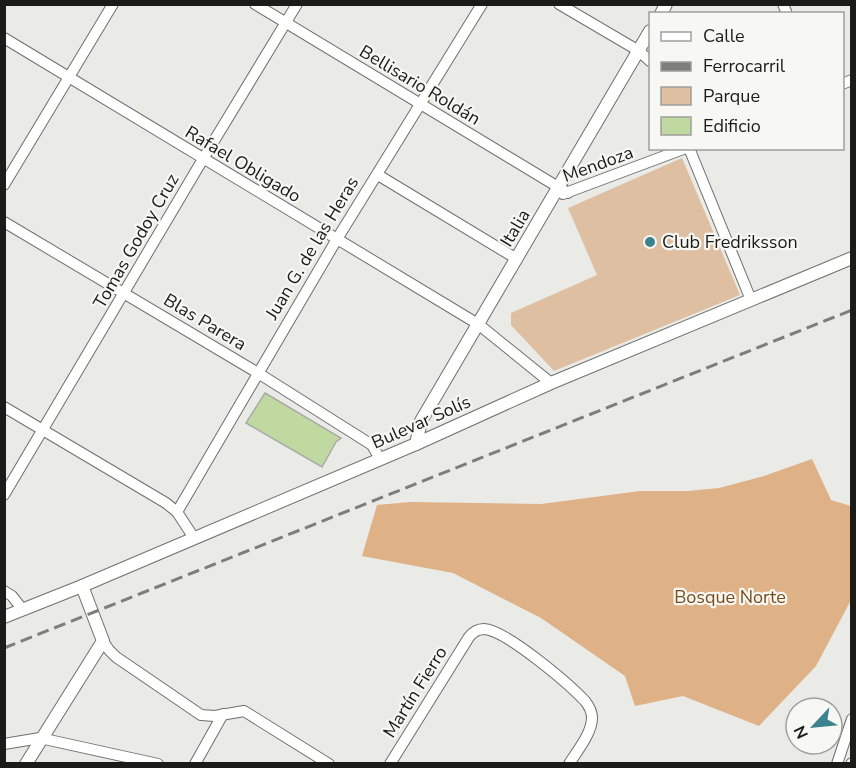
<svg xmlns="http://www.w3.org/2000/svg" width="856" height="768" viewBox="0 0 856 768" font-family="'Nunito Sans',sans-serif">
<style>
.green{fill:#debfa1}
.forest{fill:#dfb186}
.building{fill:#c0d9a1;stroke:#a9aba8;stroke-width:1.5}
.lines{fill:none;stroke-linecap:round;stroke-linejoin:round}
.minor-casing{stroke:#6f6f6b;stroke-width:12}
.tertiary-casing{stroke:#6f6f6b;stroke-width:14}
.minor{stroke:#fff;stroke-width:10}
.tertiary{stroke:#fff;stroke-width:12}
.rail{stroke:#7d7d7b;stroke-width:3;stroke-dasharray:12 6;stroke-linecap:butt}
.poi-dot{fill:#3d828f;stroke:#f7f7f3;stroke-width:2}
.labels{text-anchor:middle;stroke-width:4.5;stroke-linejoin:round;paint-order:stroke}
.street-label{font-size:18px;fill:#1b1b1a;stroke:#f7f7f3}
.poi-label{font-size:18px;fill:#1b1b1a;stroke:#f7f7f3;text-anchor:start}
.park-label{font-size:18px;fill:#784c1b;stroke:#f7f7f3}
</style>
<rect width="100%" height="100%" fill="#eaeae6"/>
<!-- green -->
<path class="green" d="M682,158L740,295L554,371L511,325V313L597,275L568,208Z"/>
<!-- forest -->
<path class="forest" d="M812,459L831,500L851,506V600L816,666L759,726L683,696L635,706L625,676L541,618L453,573L362,556L377,505L410,502L541,504L640,491H688L719,488L764,476Z"/>
<!-- building -->
<path class="building" d="M265,393L341,438L336,442L322,467L246,423Z"/>
<g class="lines">
<defs>
<g id="minor">
<path d="M255,4L568,193"/>
<path d="M559,4L639,51L650,61"/>
<path d="M783,4L787,14"/>
<path d="M4,38L478,324L551,383"/>
<path d="M842,84L852,80"/>
<path d="M689,148L751,300"/>
<path d="M378,175L517,259"/>
<path d="M4,185L113,4"/>
<path d="M563,194L686,148"/>
<path d="M4,222L258,373L372,445L380,459"/>
<path d="M4,407L166,503L177,512L194,538"/>
<path d="M4,495L203,159L297,4"/>
<path d="M177,512L337,239L482,4"/>
<path d="M4,591L12,596L23,610"/>
<path d="M103,641L109,650L116,657L201,715L215,716L244,711L329,764"/>
<path d="M4,744L40,738L158,764"/>
<path d="M195,764L223,714"/>
<path d="M390,764L469,637C473,632 477,629 484,629C506,630 569,684 585,701C589,706 592,712 592,718C592,733 577,751 569,764"/>
<path d="M837,764L852,719"/>
<path d="M851,764L852,763"/>
</g>
<g id="tertiary">
<path d="M661,14L666,4"/>
<path d="M416,444L421,421L650,31"/>
<path d="M4,617L82,586L416,444L551,383L852,258"/>
<path d="M26,764L103,641L82,586"/>
</g>
</defs>
<!-- minor casing -->
<use href="#minor" class="minor-casing"/>
<!-- tertiary casing -->
<use href="#tertiary" class="tertiary-casing"/>
<!-- minor -->
<use href="#minor" class="minor"/>
<!-- tertiary -->
<use href="#tertiary" class="tertiary"/>
<!-- rail -->
<path class="rail" d="M4,648L852,310"/>
</g>
<!-- markers -->
<circle class="poi-dot" cx="650" cy="242" r="6"/>
<g class="labels">
<!-- street labels -->
<g class="street-label">
<text transform="translate(420 85) rotate(31)" y="6">Bellisario Roldán</text>
<text transform="translate(243 164) rotate(31)" y="6">Rafael Obligado</text>
<text transform="translate(598 164) rotate(-20)" y="6">Mendoza</text>
<text transform="translate(515 228) rotate(-59)" y="6">Italia</text>
<text transform="translate(136 241) rotate(-60)" y="6">Tomas Godoy Cruz</text>
<text transform="translate(312 248) rotate(-59)" y="6">Juan G. de las Heras</text>
<text transform="translate(205 322) rotate(31)" y="6">Blas Parera</text>
<text transform="translate(421 422) rotate(-24)" y="6">Bulevar Solís</text>
<text transform="translate(415 692) rotate(-58)" y="6">Martín Fierro</text>
</g>
<!-- poi labels -->
<g class="poi-label">
<text x="662" y="248">Club Fredriksson</text>
</g>
<!-- park labels -->
<g class="park-label">
<text x="730" y="603">Bosque Norte</text>
</g>
</g>
<!-- border -->
<rect width="856" height="768" fill="none" stroke="#1b1b1a" stroke-width="12"/>
<!-- legend -->
<rect x="649" y="12" width="195" height="138" fill="#f7f7f3" stroke="#9f9f9c" stroke-width="1.5"/>
<rect x="661" y="32" width="30" height="9" fill="#ffffff" stroke="#9f9f9c" stroke-width="1.5"/>
<text x="703" y="42" font-size="18" fill="#1b1b1a">Calle</text>
<rect x="661" y="62" width="30" height="9" fill="#7d7d7b" stroke="#9f9f9c" stroke-width="1.5"/>
<text x="703" y="72" font-size="18" fill="#1b1b1a">Ferrocarril</text>
<rect x="661" y="87" width="30" height="18" fill="#debfa1" stroke="#9f9f9c" stroke-width="1.5"/>
<text x="703" y="102" font-size="18" fill="#1b1b1a">Parque</text>
<rect x="661" y="117" width="30" height="18" fill="#c0d9a1" stroke="#9f9f9c" stroke-width="1.5"/>
<text x="703" y="132" font-size="18" fill="#1b1b1a">Edificio</text>
<!-- north arrow -->
<g transform="translate(814 726) rotate(244)"><circle r="28" fill="#f7f7f3" stroke="#9f9f9c" stroke-width="1.5"/>
<path d="M0-4.5L10 22L0 15L-10 22Z" fill="#3d828f"/>
<text y="-9" font-size="16" font-weight="bold" text-anchor="middle" fill="#1b1b1a">N</text>
</g>
</svg>
